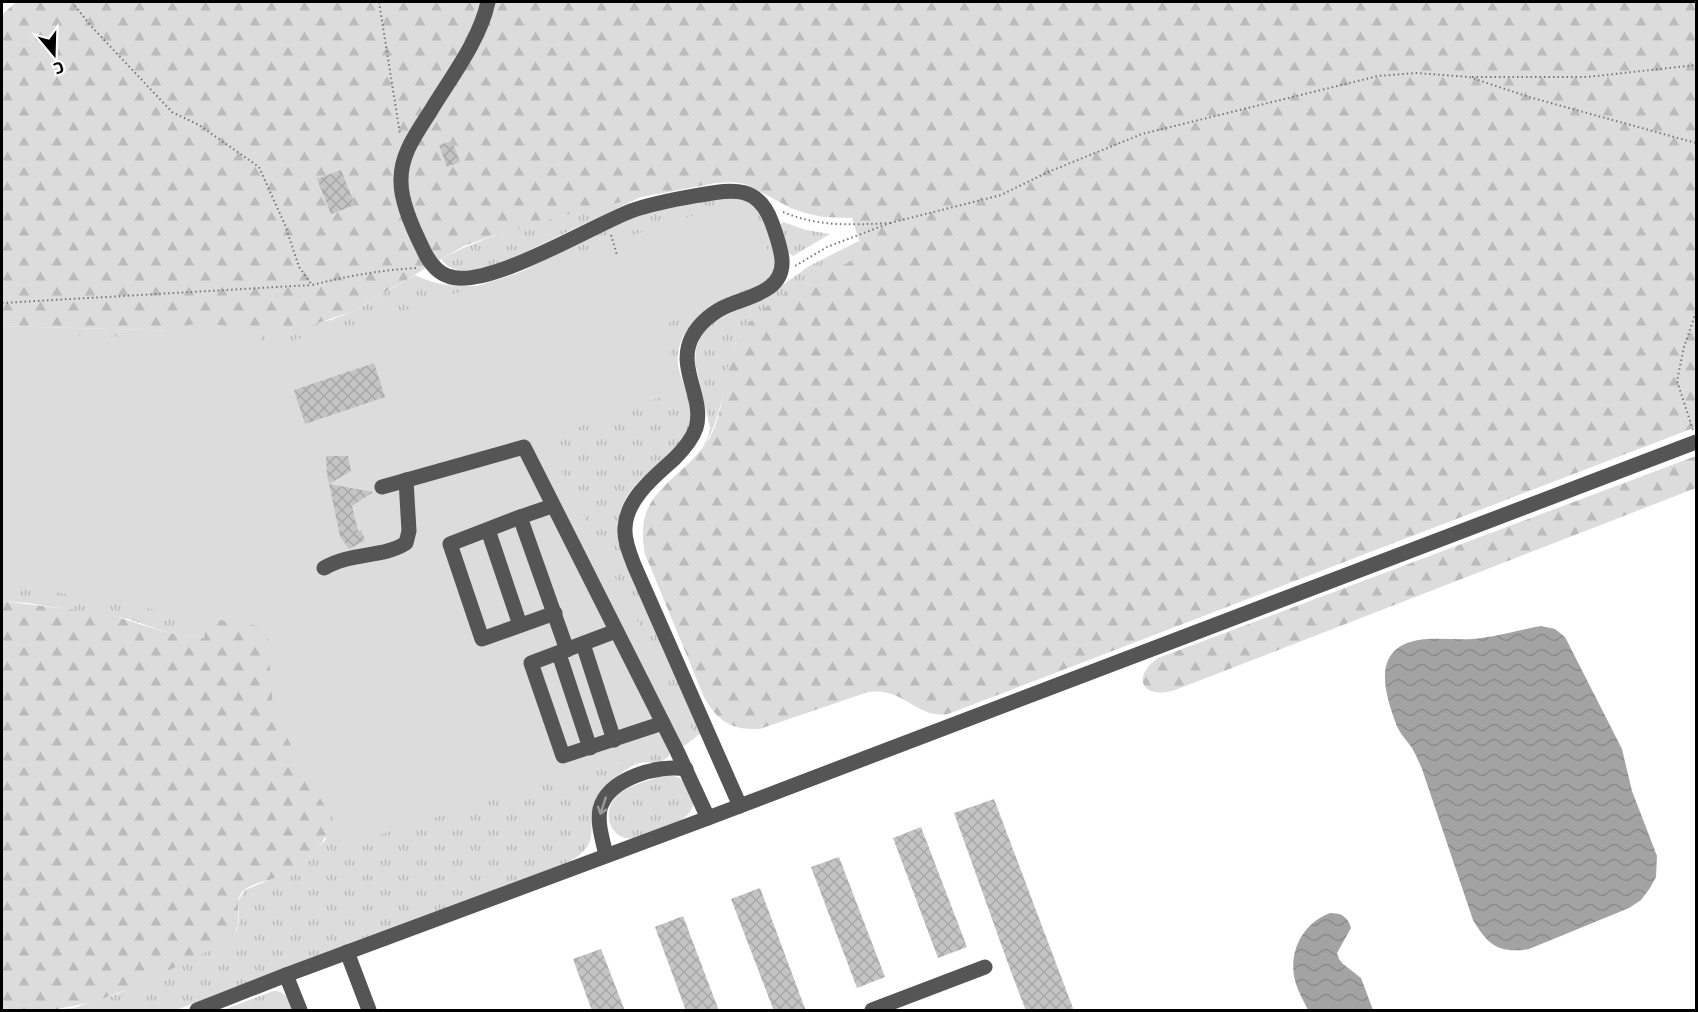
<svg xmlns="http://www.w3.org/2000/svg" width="1698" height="1012" viewBox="0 0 1698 1012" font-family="'Exo 2',sans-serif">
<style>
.grass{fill:url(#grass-tufts)}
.forest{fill:url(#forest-firs)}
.pitch{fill:#dcdcdc}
.water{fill:url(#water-waves)}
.building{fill:url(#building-cross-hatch)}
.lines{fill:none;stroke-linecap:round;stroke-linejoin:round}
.path{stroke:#777;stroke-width:2;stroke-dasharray:1.5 3;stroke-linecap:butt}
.minor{stroke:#555;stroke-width:15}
.oneway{stroke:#999}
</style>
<defs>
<pattern id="grass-tufts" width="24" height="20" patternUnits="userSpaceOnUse" patternTransform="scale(1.5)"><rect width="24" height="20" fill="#dcdcdc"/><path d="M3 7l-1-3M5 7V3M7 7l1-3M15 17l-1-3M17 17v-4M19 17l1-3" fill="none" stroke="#bbb"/></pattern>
<pattern id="forest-firs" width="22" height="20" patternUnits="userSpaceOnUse" patternTransform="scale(1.5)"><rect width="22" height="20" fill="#dcdcdc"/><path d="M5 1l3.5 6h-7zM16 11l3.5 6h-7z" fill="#bbb"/></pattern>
<pattern id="water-waves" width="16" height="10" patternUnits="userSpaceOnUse" patternTransform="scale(1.5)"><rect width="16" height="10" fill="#a3a3a3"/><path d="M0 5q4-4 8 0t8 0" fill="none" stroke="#8b8b8b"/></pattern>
<pattern id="building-cross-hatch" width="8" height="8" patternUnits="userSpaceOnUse" patternTransform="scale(1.5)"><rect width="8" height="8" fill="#c4c4c4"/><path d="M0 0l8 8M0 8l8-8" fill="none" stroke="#a7a7a7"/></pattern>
</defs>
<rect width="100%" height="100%" fill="#fff"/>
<!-- grass -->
<g class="grass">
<path d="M641,197L498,265C479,269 454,278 441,259C503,226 573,213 641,197Z"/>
<path d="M731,197C738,199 747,199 753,204C764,213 777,252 775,265C773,273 768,279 762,284C740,296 702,309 688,329C661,368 696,387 690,422C681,467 616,471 618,534L701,734L671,745L669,756C657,767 651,761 640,763C630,765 605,784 600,793C579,825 611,843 562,865L176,1010H52L73,1008L117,994L227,941L237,930L239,922L238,901L245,890L277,877L310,858L326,839L207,615L204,638L169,633L128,619L28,603L2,601V549L557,499L511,277C561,252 612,222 667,207C687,202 710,201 731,197Z"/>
<path d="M783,222L806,230L830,234L793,256L788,253L780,225Z"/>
<path d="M859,241L865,256L828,272L736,342C723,379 724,419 700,452L708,437L710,428L695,362L696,349L700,337L707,328L716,320L769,295L809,266Z"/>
<path d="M415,275C441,287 457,287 485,285L377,321L255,355L2,377V326L256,333L331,320L354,311Z"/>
<path d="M664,775C686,776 685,783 694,801C691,825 656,830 636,838C612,843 600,814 616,797C627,785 649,781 664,775Z"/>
<path d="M273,991C286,990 289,1000 292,1010H223Z"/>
</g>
<!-- forest -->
<g class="forest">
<path d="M16,2H1696V427L948,714C917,719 904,687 868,692L760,729C732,730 718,722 704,697L645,554C636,505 657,493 690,462C697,454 705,447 710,437C724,412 722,384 730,358C747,301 815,277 864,256L852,218L823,217L805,213L791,208L745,184L732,182L716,183L642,197L565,215L492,236L464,246L441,259L354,311L306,327L256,333L2,326V15Z"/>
<path d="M1696,456V488L1175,690C1143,700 1130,678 1158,658Z"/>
<path d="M2,601L107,614L169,633L204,638L207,614L259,618L272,635L331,811C328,848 308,865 275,878C265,882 253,883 244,890C229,904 249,922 228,941L141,984L94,1002L52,1010H2Z"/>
</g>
<!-- pitch -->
<path class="pitch" d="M749,197L776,275L662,326L681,390L545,439L696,737L677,751L671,745L349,844L308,779L273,710L267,627L207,618L204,637L182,635L179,614L38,589L2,587V333L134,337L194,324L257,327L265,347L378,319Z"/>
<!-- water -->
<g class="water">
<path d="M1541,626L1555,629L1565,637L1622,749L1632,791L1657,856L1656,877L1650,888L1641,900L1629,908L1529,949C1499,954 1488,945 1473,920L1422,769C1419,762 1416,755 1412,748C1406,739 1398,732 1395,721C1381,683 1374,643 1427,639C1442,638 1458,640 1473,639C1496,637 1518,630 1541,626Z"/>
<path d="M1330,913C1342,913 1348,917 1351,928L1337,953L1339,959L1343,964L1361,978L1373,1010H1308C1304,1002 1299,993 1296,984C1287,954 1301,924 1330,913Z"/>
</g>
<!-- building -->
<g class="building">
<path d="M452,141L460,162L447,167L439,145Z"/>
<path d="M341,170L355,205L331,214L317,179Z"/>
<path d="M374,363L385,397L305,424L294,390Z"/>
<path d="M326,456H348L351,471L329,484L373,492L352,506L358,531L361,530L365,540L349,549L340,536L327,474Z"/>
<path d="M994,799L1074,1011H1026L1010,969L954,813Z"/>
<path d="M921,827L967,947L938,958L893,838Z"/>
<path d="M839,857L885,977L857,988L811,867Z"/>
<path d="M760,888L806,1011H774L731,899Z"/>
<path d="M683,916L719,1011H686L655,927Z"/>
<path d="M601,949L625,1011H592L573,959Z"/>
</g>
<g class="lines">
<!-- path -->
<g class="path">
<path d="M72,2L91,26L172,112L199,125L259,167L285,225L299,267L312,285C348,276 380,270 417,268"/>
<path d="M379,2L400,134"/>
<path d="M1472,77H1587L1696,65"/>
<path d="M783,212C819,227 851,225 890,223L827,247L795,266"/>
<path d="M890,223L1001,195L1048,172L1142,134L1378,76L1416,73L1469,77L1529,97L1696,143"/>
<path d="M611,235L617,255"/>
<path d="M2,303L312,285"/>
<path d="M1693,430L1677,381L1684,347L1696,312"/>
</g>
<!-- minor -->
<g class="minor">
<path d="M488,2C479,42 451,77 430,112C416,134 400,155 401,182C401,202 414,231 423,249C428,260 436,272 448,276C486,291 591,226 631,211C653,203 677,199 700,195C734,189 758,185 772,223C776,234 781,248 782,260C784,291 750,296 729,305C714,311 699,323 692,337C676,368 705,397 696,428C692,440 683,450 674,459C654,477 626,499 625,528C624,541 630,554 634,565L740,806"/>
<path d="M382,487L524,447L677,751L708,818"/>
<path d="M552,506L520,517L567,650"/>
<path d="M520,517L450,544L482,639L555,613"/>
<path d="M488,530L520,625"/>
<path d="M324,568C350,552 383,558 406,543L409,531L406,480"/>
<path d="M616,631L531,663L563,756L663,723"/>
<path d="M583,644L614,740"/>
<path d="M559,654L590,748"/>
<path d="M606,855C603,841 597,824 600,809C608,778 659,764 686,769"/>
<path d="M347,952L369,1010"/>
<path d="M286,975L300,1010"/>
<path d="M197,1010L286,975L708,818L1696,442"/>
<path d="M872,1010L985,967"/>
</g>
</g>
<!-- one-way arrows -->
<defs><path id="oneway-shaft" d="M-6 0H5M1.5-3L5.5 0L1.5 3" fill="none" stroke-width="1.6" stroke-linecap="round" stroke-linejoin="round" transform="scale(1.5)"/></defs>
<use class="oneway" href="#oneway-shaft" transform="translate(603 806) rotate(108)"/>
<!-- border -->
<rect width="1698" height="1012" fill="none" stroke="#000000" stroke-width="6"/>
<!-- north arrow -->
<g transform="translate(54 54) rotate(161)" stroke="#ffffff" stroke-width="4.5" paint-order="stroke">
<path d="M0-4.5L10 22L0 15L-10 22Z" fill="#000000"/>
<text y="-9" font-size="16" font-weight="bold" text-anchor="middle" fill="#000000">С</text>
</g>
</svg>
